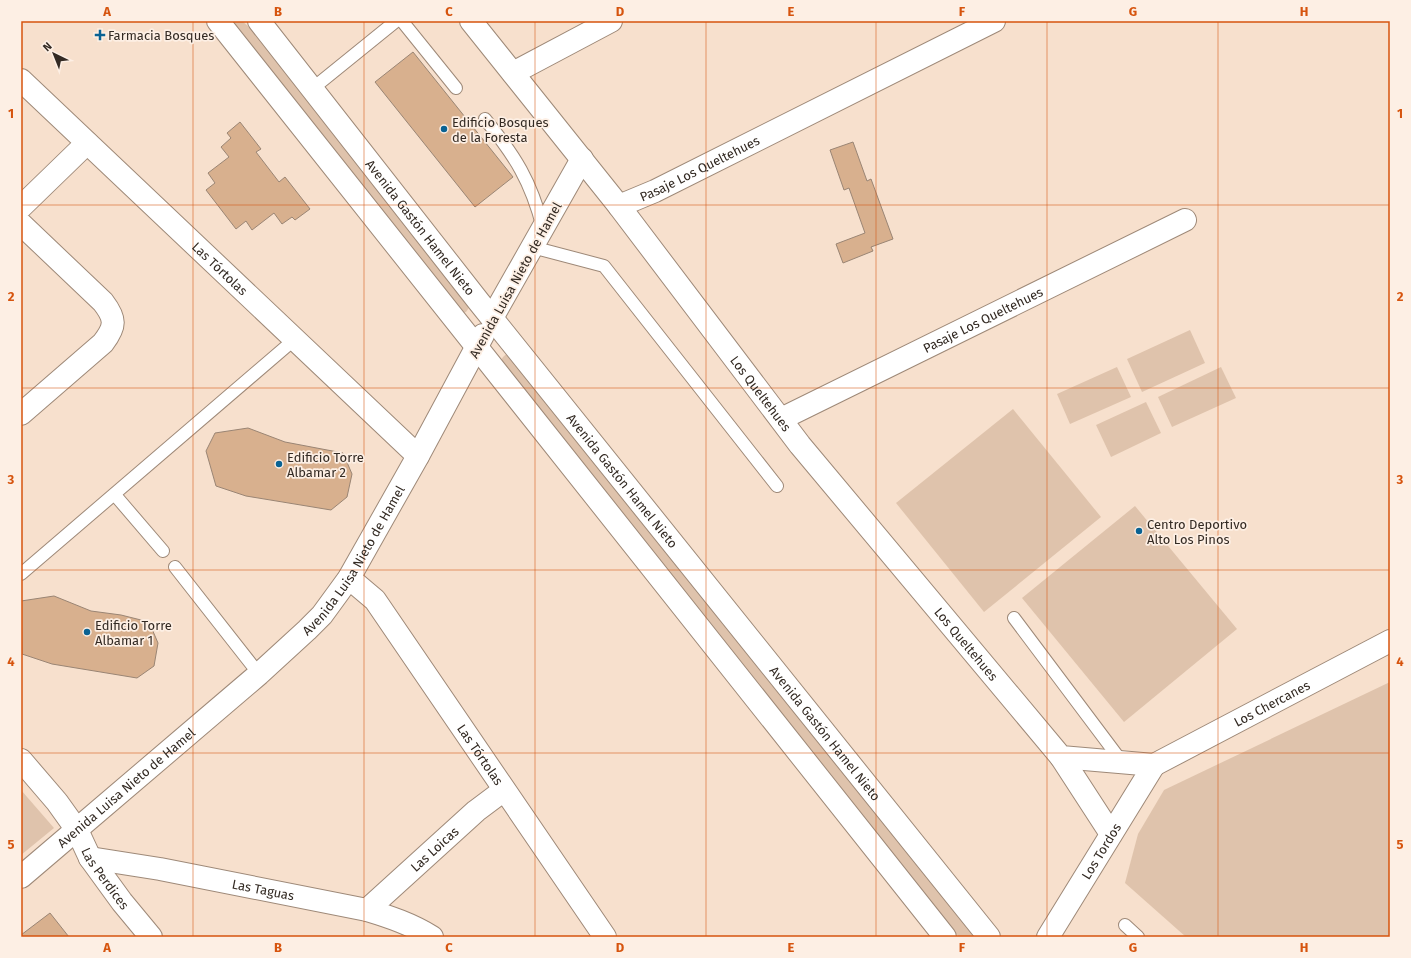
<svg xmlns="http://www.w3.org/2000/svg" width="1411" height="958" viewBox="0 0 1411 958" font-family="'Fira Sans',sans-serif">
<style>
.green{fill:#dfc3ac}
.building{fill:#d8b08e;stroke:#9a8574}
.lines{fill:none;stroke-linecap:round;stroke-linejoin:round}
.service-casing{stroke:#9e8978;stroke-width:14}
.minor-casing{stroke:#9e8978;stroke-width:24}
.secondary-casing{stroke:#9e8978;stroke-width:24}
.service{stroke:#fff;stroke-width:12}
.minor{stroke:#fff;stroke-width:22}
.secondary{stroke:#fff;stroke-width:22}
.grid{fill:none;stroke:#d6540e;stroke-width:1;stroke-opacity:0.55}
.poi-dot{fill:#096293;stroke:#fdefe4;stroke-width:1.5}
.labels{text-anchor:middle;stroke-width:3.5;stroke-linejoin:round;paint-order:stroke}
.poi-label{font-size:13px;fill:#332a23;stroke:#fdefe4;text-anchor:start}
.street-label{font-size:13px;fill:#332a23;stroke:#fdefe4}
.neatline{fill:none;stroke:#d6540e;stroke-width:1.5}
.grid-label{font-size:13px;text-anchor:middle;font-weight:bold;fill:#d6540e}
</style>
<rect width="100%" height="100%" fill="#f7e0cd"/>
<!-- green -->
<g class="green">
<path d="M233,21H242L255,32L471,305L466,312L462,313Z"/>
<path d="M1190,330L1205,363L1142,392L1127,359Z"/>
<path d="M511,353L976,937H959L500,362C503,356 505,354 511,353Z"/>
<path d="M1117,367L1131,397L1070,424L1057,394Z"/>
<path d="M1221,367L1236,398L1172,427L1158,397Z"/>
<path d="M1146,402L1161,433L1111,457L1096,425Z"/>
<path d="M1013,409L1101,517L984,612L896,503Z"/>
<path d="M1135,506L1237,629L1124,722L1022,598Z"/>
<path d="M1390,682V937H1186L1125,883L1138,834L1164,790Z"/>
<path d="M21,790L54,828L21,855Z"/>
</g>
<!-- building -->
<g class="building">
<path d="M413,52L513,177L475,207L375,82Z"/>
<path d="M240,122L261,149L256,152L279,182L285,177L310,209L295,220L292,217L282,224L274,213L252,230L246,221L236,229L206,190L215,183L208,173L229,157L221,147L231,138L227,133Z"/>
<path d="M853,142L867,181L871,179L893,239L871,247L873,251L843,263L836,244L865,233L849,188L844,190L830,150Z"/>
<path d="M248,428L285,442L343,453L352,474L347,497L331,510L246,496L216,486L206,451L215,433Z"/>
<path d="M54,596L91,611L121,615L149,622L158,643L154,666L137,678L52,664L22,654L21,601Z"/>
<path d="M50,913L69,937H21V935Z"/>
</g>
<g class="lines">
<defs>
<g id="service">
<path d="M402,21L456,88"/>
<path d="M312,89L396,21"/>
<path d="M485,119C515,156 531,181 543,228"/>
<path d="M532,247L604,266L777,486"/>
<path d="M115,495L163,551"/>
<path d="M175,567L259,674"/>
<path d="M21,574L295,339"/>
<path d="M1014,618L1122,762"/>
<path d="M1125,925L1138,937"/>
</g>
<g id="minor">
<path id="s1" d="M471,21L619,206L800,445L1061,757L1154,765"/>
<path d="M513,73L611,21"/>
<path id="s2" d="M21,80L418,456"/>
<path id="s3" d="M619,206L655,191L994,21"/>
<path d="M21,207L87,143"/>
<path d="M21,224L103,302C116,319 116,326 103,343L21,414"/>
<path d="M492,318L582,159"/>
<path id="s4" d="M781,419L1185,220"/>
<path id="s5" d="M349,578L375,600L605,937"/>
<path d="M1061,757L1111,834"/>
<path id="s6" d="M21,760L57,802L77,830L90,858L122,902L151,937"/>
<path id="s7" d="M1154,765L1390,641"/>
<path id="s8" d="M90,858L160,869L367,910C390,917 411,924 432,937"/>
<path id="s9" d="M367,910L476,811L504,790"/>
<path id="s10" d="M1048,937L1154,765"/>
</g>
<g id="secondary">
<path d="M218,21L945,937"/>
<path id="s11" d="M259,21L479,302L989,937"/>
<path id="s12" d="M21,877L259,674L307,630L322,615L349,578L418,456L483,335"/>
</g>
</defs>
<!-- service casing -->
<use href="#service" class="service-casing"/>
<!-- minor casing -->
<use href="#minor" class="minor-casing"/>
<!-- secondary casing -->
<use href="#secondary" class="secondary-casing"/>
<!-- service -->
<use href="#service" class="service"/>
<!-- minor -->
<use href="#minor" class="minor"/>
<!-- secondary -->
<use href="#secondary" class="secondary"/>
</g>
<!-- grid -->
<path class="grid" d="M193,21V937M364,21V937M535,21V937M706,21V937M876,21V937M1047,21V937M1218,21V937M21,205H1390M21,388H1390M21,570H1390M21,753H1390"/>
<!-- markers -->
<g class="poi-dot">
<path d="M98 29h4v4h4v4h-4v4h-4v-4h-4v-4h4z"/>
<circle cx="444" cy="129" r="4"/>
<circle cx="279" cy="464" r="4"/>
<circle cx="1139" cy="531" r="4"/>
<circle cx="87" cy="632" r="4"/>
</g>
<g class="labels">
<!-- poi labels -->
<g class="poi-label">
<text x="108" y="40">Farmacia Bosques</text>
<text x="452" y="127">Edificio Bosques<tspan x="452" dy="15">de la Foresta</tspan></text>
<text x="287" y="462">Edificio Torre<tspan x="287" dy="15">Albamar 2</tspan></text>
<text x="1147" y="529">Centro Deportivo<tspan x="1147" dy="15">Alto Los Pinos</tspan></text>
<text x="95" y="630">Edificio Torre<tspan x="95" dy="15">Albamar 1</tspan></text>
</g>
<!-- street labels -->
<g class="street-label">
<text dy="5" stroke="none"><textPath href="#s3" startOffset="89">Pasaje Los Queltehues</textPath></text>
<text dy="5" stroke="none"><textPath href="#s11" startOffset="262">Avenida Gastón Hamel Nieto</textPath></text>
<text dy="5" stroke="none"><textPath href="#s2" startOffset="274">Las Tórtolas</textPath></text>
<text transform="translate(515 280) rotate(-61)" y="5">Avenida Luisa Nieto de Hamel</text>
<text dy="5" stroke="none"><textPath href="#s4" startOffset="225">Pasaje Los Queltehues</textPath></text>
<text dy="5" stroke="none"><textPath href="#s1" startOffset="472">Los Queltehues</textPath></text>
<text dy="5" stroke="none"><textPath href="#s11" startOffset="586">Avenida Gastón Hamel Nieto</textPath></text>
<text dy="5" stroke="none"><textPath href="#s12" startOffset="462">Avenida Luisa Nieto de Hamel</textPath></text>
<text dy="5" stroke="none"><textPath href="#s1" startOffset="796">Los Queltehues</textPath></text>
<text dy="5" stroke="none"><textPath href="#s7" startOffset="133">Los Chercanes</textPath></text>
<text dy="5" stroke="none"><textPath href="#s11" startOffset="910">Avenida Gastón Hamel Nieto</textPath></text>
<text dy="5" stroke="none"><textPath href="#s5" startOffset="221">Las Tórtolas</textPath></text>
<text dy="5" stroke="none"><textPath href="#s12" startOffset="138">Avenida Luisa Nieto de Hamel</textPath></text>
<text dy="5" stroke="none"><textPath href="#s9" startOffset="91">Las Loicas</textPath></text>
<text dy="5" stroke="none"><textPath href="#s10" startOffset="101">Los Tordos</textPath></text>
<text dy="5" stroke="none"><textPath href="#s6" startOffset="146">Las Perdices</textPath></text>
<text dy="5" stroke="none"><textPath href="#s8" startOffset="176">Las Taguas</textPath></text>
</g>
</g>
<!-- border -->
<rect width="1411" height="958" fill="none" stroke="#fdefe4" stroke-width="44"/>
<!-- north arrow -->
<g transform="translate(54 54) rotate(317)" stroke="#fdefe4" stroke-width="3" paint-order="stroke">
<path d="M0-3L7 15L0 10L-7 15Z" fill="#332a23"/>
<text y="-6" font-size="11" font-weight="bold" text-anchor="middle" fill="#332a23">N</text>
</g>
<rect x="22" y="22" width="1367" height="914" class="neatline"/>
<g class="grid-label">
<text x="107" y="16">A</text>
<text x="278" y="16">B</text>
<text x="449" y="16">C</text>
<text x="620" y="16">D</text>
<text x="791" y="16">E</text>
<text x="962" y="16">F</text>
<text x="1133" y="16">G</text>
<text x="1304" y="16">H</text>
<text x="11" y="118">1</text>
<text x="1400" y="118">1</text>
<text x="11" y="301">2</text>
<text x="1400" y="301">2</text>
<text x="11" y="484">3</text>
<text x="1400" y="484">3</text>
<text x="11" y="666">4</text>
<text x="1400" y="666">4</text>
<text x="11" y="849">5</text>
<text x="1400" y="849">5</text>
<text x="107" y="952">A</text>
<text x="278" y="952">B</text>
<text x="449" y="952">C</text>
<text x="620" y="952">D</text>
<text x="791" y="952">E</text>
<text x="962" y="952">F</text>
<text x="1133" y="952">G</text>
<text x="1304" y="952">H</text>
</g>
</svg>
